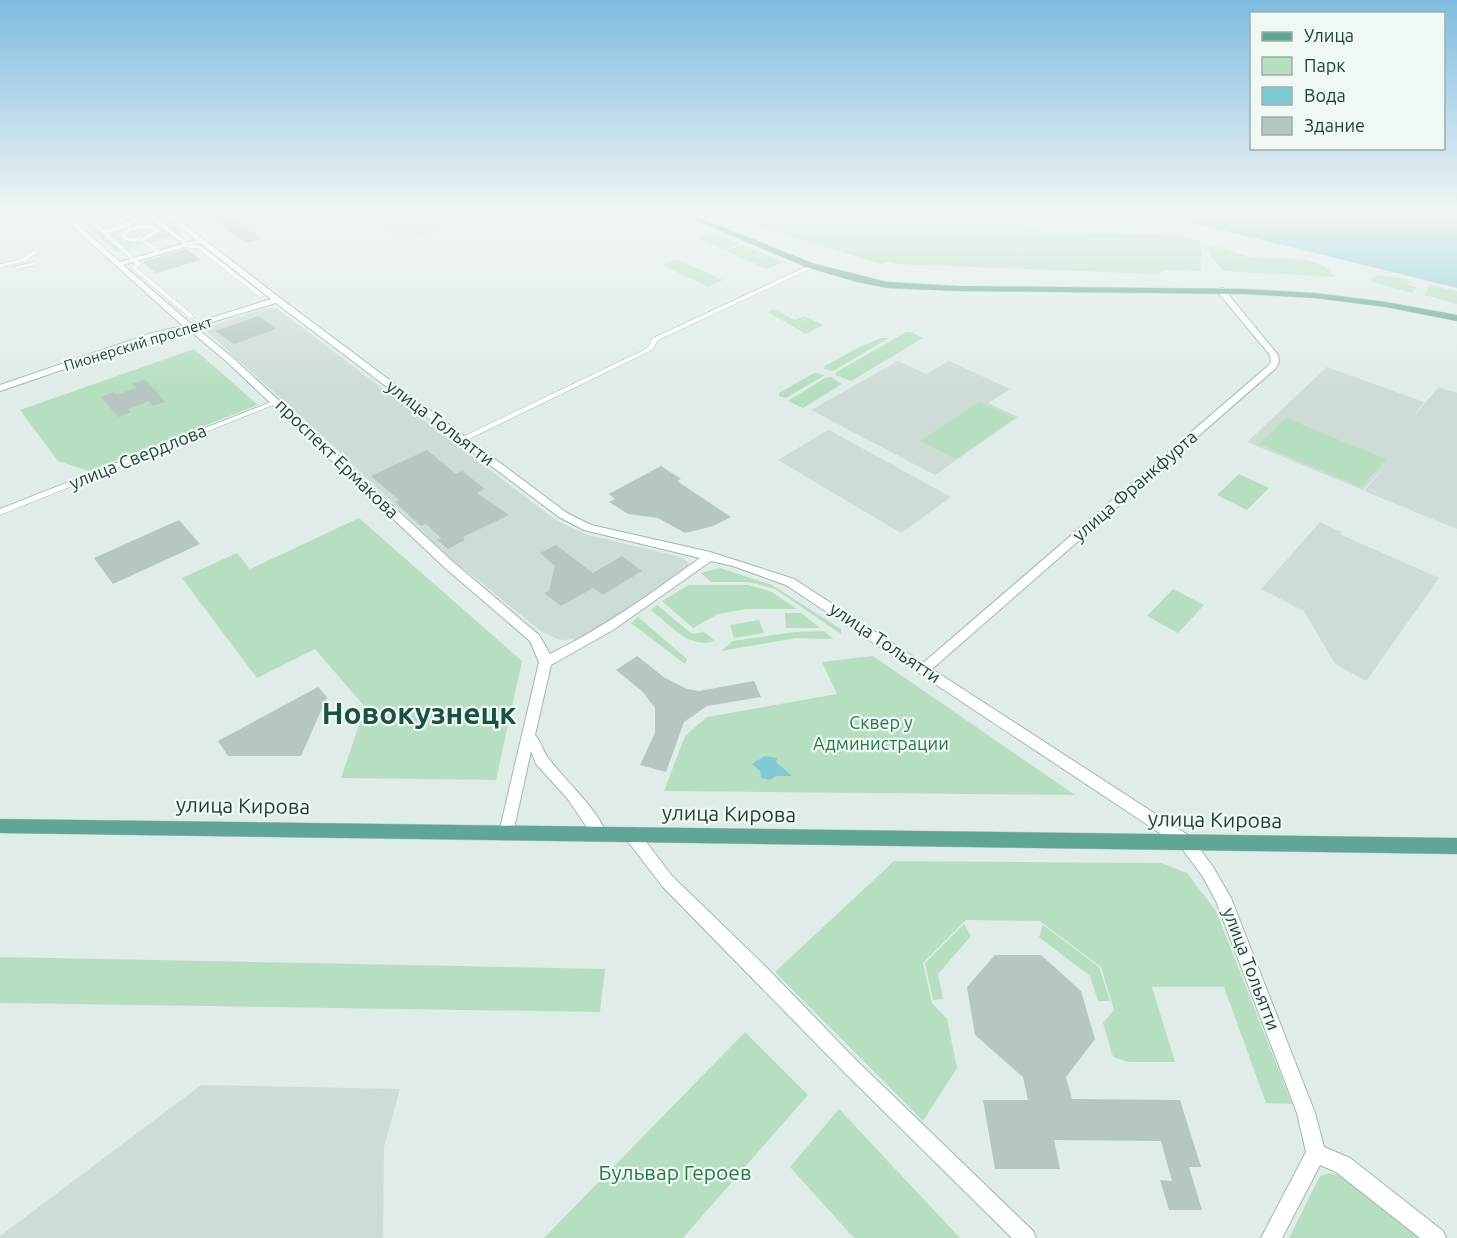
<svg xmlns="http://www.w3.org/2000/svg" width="1457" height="1238" viewBox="0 0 1457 1238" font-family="Ubuntu,sans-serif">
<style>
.built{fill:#cedcd6}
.green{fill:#b6dfc2}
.water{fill:#82c9d6}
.building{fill:#b5c7c0}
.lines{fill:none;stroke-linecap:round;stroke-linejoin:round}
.street-casing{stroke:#a2b4ae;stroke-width:1}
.secondary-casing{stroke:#9db9af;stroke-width:2}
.primary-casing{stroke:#c0c9c7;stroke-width:1}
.street{fill:#fff;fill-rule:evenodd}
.secondary{fill:#fff;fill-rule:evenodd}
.primary{fill:#60a694;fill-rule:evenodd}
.labels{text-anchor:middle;stroke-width:4.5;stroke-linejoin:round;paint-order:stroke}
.far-street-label{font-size:15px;fill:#1f3e36;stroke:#f0f8f4}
.street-label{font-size:18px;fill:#1f3e36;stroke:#f0f8f4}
.park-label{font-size:18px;fill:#267846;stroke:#f0f8f4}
.near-street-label{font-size:21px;fill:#1f3e36;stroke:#f0f8f4}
.near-park-label{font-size:21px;fill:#267846;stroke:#f0f8f4}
.town-label{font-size:30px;font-weight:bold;fill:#195244;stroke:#f0f8f4}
</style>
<rect width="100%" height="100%" fill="#e0ece7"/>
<!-- built -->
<g class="built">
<path d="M378,214H478L474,219L404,242L363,219Z"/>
<path d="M276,308L557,521L588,535L681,557L689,563L687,569L580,639L560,640L542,632L448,556L325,438L207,332L215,325L264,309Z"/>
<path d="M898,361L926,374L949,361L1010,389L988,403L1018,417L935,475L811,410Z"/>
<path d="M1327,367L1424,402L1412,418L1439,387L1457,393V529L1364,491L1388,463L1363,490L1247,442Z"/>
<path d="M828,430H829L951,497L901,533L778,460Z"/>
<path d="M1320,522L1341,532L1340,534L1344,536L1439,578L1366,681L1335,664L1304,611L1261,589Z"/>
<path d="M201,1085L400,1089L384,1147L383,1238H0V1236Z"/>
</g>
<!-- green -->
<g class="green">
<path d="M74,214H159L184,233L117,252Z"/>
<path d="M729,214H994L1049,233L1182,235L1199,241L1201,245V271L1165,270L1157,274L897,264L889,262L881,264L770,230Z"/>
<path d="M713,233L740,244L724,250L698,238Z"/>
<path d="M742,245L782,262L767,269L726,251Z"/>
<path d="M1211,245C1223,248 1235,253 1247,256C1274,262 1316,250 1335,277L1223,271L1205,248Z"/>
<path d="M676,259L723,280L708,287L662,265Z"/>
<path d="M1377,275L1406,279L1410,283L1406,284L1417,287L1412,293L1369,281Z"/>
<path d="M1429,285L1457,291V304L1425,295Z"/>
<path d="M773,309L795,320L804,316L824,325L806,334L768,312Z"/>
<path d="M906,332H911L923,338L851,381L836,375L835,373Z"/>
<path d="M881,338H889L833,371L824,369L825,366L858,348Z"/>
<path d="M194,349L258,405L89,471L58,461L20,410Z"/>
<path d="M814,373L825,375L786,398L779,396V393Z"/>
<path d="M831,377L842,384L803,408L788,401L825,378Z"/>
<path d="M979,402L1014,418L956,459L920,441Z"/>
<path d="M1286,418L1386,459L1361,487L1259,444Z"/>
<path d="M1239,474L1269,488L1247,510L1217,495Z"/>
<path d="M359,518L522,661L496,780L341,778L365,707L315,649L257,678L182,578L237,553L250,569Z"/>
<path d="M720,568L772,585L841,629V634L775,589L749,582H711L701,573Z"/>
<path d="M689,585H748L772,592L797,609H747L718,614L693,628L662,601Z"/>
<path d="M1173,589L1204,605L1178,633L1147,616Z"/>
<path d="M657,605L692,634L704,632L715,641C690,650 669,624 651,610Z"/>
<path d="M785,613H801L820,628H786Z"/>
<path d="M638,617L687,659L685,664L631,623Z"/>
<path d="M759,620L764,633L734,638L730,625Z"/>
<path d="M824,631L833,639L796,638L721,651L733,641L794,632Z"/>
<path d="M873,656L1075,795L664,791L685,736L707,717L837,694L822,662Z"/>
<path d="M894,861L1161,863L1187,873L1216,911L1292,1104L1266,1103L1224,987H1152L1175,1062H1129L1113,1057L1103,1023L1114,1010L1101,967L1040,921L966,920L923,963L932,1003L947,1019L957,1068L923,1121L775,972Z"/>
<path d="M964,924L971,936L938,974L943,999L933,1000L925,963Z"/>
<path d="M1043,925L1099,967L1110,1001H1098L1090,976L1039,937Z"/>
<path d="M0,957L605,969L600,1012L0,1003Z"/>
<path d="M745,1032L808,1095L683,1238H544Z"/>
<path d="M839,1109L960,1238H854L790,1167Z"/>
<path d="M1330,1173L1347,1178L1422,1238H1289L1320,1176Z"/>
</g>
<!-- water -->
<g class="water">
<path d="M1156,214H1457V288Z"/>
<path d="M765,756L777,758L776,762L792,776H776L770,780L761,778L760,771L752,764Z"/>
</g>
<!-- building -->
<g class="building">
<path d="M205,214H228L234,218L239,217L255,228L249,229L262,239L247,243Z"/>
<path d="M186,249L201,260L156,273L143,262Z"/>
<path d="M259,316L276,329L234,344L215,331Z"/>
<path d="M145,379L165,402L153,406L149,401L128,409L131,412L118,417L101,397L114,392L116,395L136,388L132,384Z"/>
<path d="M427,450L456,474L462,471L485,489L477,493L509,515L463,537L465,540L448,549L437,540L441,538L426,524L421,526L395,502L399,500L371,476Z"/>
<path d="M661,466L681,479L677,481L731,517L713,526L685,533L658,518L628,514L609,502L615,499L609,494Z"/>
<path d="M179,520L200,544L113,584L94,558Z"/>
<path d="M556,545L593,573L622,556L642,571L603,595L593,588L561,606L544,593L549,591L555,566L540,553Z"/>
<path d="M637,656L665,678L687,689L699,691L754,681L761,697L707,706L684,722L666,772L640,765L655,733V708L643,692L616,670Z"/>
<path d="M318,687L327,697L301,756H228L218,741Z"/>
<path d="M995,955H1041L1081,991L1095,1039L1066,1077L1072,1099L1180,1100L1201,1167H1189L1202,1210H1169L1160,1180L1172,1181L1161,1141L1054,1140L1060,1169H995L983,1100H1028L1023,1077L975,1035L967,987Z"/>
</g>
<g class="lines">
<defs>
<g id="street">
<path d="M81,214H86L92,219C108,215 121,212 137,219V221L131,224L132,226L107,233L140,262L141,263L137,268L194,316V318H190L132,269L131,268L135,263ZM119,215L123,217L114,221L113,224L120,226L104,230L95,222ZM127,218L131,220L123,223H119Z"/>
<path d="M145,214H150L191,245H200L265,296L260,297L197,248H188Z"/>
<path d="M149,224L161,231L146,240L161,252V254H157L141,241C133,242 126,242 119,236L128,228ZM148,228L154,231L143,237L140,235L137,237L138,238H131L125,236L132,230Z"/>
<path d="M34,250L37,252L36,253L26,261L0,268V264L22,259Z"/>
<path d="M34,262L37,264L36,265L17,269L14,267Z"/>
<path d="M810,265L812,266V268L658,340L653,349L648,352L465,441H462L458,439L644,350L648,347L653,338Z"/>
<path d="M276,400L278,401V403L0,515V509Z"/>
</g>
<g id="secondary">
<path d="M59,214H66L120,262L196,240L164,214H171L280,298L567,513L591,525L710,552L794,579L923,663L1269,365L1271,362L1270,355L1216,290L1223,288L1278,355L1279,362L1275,369L932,669L1191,837L1213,867L1231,898L1315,1113L1324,1147L1350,1158L1443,1231L1446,1238H1420L1336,1172L1320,1165L1282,1238H1261L1306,1152L1297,1113L1216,901L1203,877L1181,847L786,585L733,566L711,561L613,630L551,665L535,735C542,743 543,752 549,759C568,784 594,805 607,834L605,839L600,841L595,839L567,798L536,764L531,751L513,833L511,838L506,840L501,838L499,833L539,662L530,641L444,567L226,361L188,329L158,337L0,391V385L152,333L183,326ZM200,243L271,299L191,324L123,265ZM276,303L559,517L584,530L700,558C652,593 603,628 550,654L539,635L452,561L232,357L195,327Z"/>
<path d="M632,828L637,830L672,876L767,968L857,1061L1033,1231L1036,1238H1012L845,1073L662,886L627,840L625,835L627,830Z"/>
</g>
<g id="primary">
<path d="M680,214H691L812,263L887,282L958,286L1244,289L1315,293L1386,302L1457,315V321L1386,307L1315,298L1244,294L958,291L887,288L857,282L806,267Z"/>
<path d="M0,819L1457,838V854L0,833Z"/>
</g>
</defs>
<!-- street casing -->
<use href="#street" class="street-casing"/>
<!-- secondary casing -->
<use href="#secondary" class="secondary-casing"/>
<!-- primary casing -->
<use href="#primary" class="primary-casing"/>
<!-- street -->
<use href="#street" class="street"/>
<!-- secondary -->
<use href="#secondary" class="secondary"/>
<!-- primary -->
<use href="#primary" class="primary"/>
</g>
<!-- sky -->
<linearGradient id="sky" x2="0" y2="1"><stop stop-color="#7fbce1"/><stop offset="0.55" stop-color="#f1f6f4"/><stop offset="1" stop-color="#f1f6f4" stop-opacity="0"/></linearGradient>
<rect width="1457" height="387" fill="url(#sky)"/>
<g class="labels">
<!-- far-street labels -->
<g class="far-street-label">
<text transform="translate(138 344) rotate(-17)" y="5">Пионерский проспект</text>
</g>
<!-- street labels -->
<g class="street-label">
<text transform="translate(440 423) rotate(37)" y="6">улица Тольятти</text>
<text transform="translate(138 457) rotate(-22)" y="6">улица Свердлова</text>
<text transform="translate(337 459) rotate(44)" y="6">проспект Ермакова</text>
<text transform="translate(1135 486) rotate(-41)" y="6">улица Франкфурта</text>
<text transform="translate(885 643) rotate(34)" y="6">улица Тольятти</text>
<text transform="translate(1251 969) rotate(69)" y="6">улица Тольятти</text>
</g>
<!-- park labels -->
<g class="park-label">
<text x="881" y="729">Сквер у<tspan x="881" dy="21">Администрации</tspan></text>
</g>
<!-- near-street labels -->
<g class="near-street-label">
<text transform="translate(243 806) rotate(1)" y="7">улица Кирова</text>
<text transform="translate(729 814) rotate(1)" y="7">улица Кирова</text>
<text transform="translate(1215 820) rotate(1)" y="7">улица Кирова</text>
</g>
<!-- near-park labels -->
<g class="near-park-label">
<text x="675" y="1180">Бульвар Героев</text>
</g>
<!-- town labels -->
<g class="town-label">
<text x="419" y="724">Новокузнецк</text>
</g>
</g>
<!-- legend -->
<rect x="1250" y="12" width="195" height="138" fill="#f0f8f4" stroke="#9caea8" stroke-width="1.5"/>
<rect x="1262" y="32" width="30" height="9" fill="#60a694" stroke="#9caea8" stroke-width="1.5"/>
<text x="1304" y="42" font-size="18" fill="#1f3e36">Улица</text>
<rect x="1262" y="57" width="30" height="18" fill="#b6dfc2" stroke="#9caea8" stroke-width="1.5"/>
<text x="1304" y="72" font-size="18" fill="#1f3e36">Парк</text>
<rect x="1262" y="87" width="30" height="18" fill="#82c9d6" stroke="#9caea8" stroke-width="1.5"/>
<text x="1304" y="102" font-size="18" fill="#1f3e36">Вода</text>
<rect x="1262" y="117" width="30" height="18" fill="#b5c7c0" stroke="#9caea8" stroke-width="1.5"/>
<text x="1304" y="132" font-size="18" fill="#1f3e36">Здание</text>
</svg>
